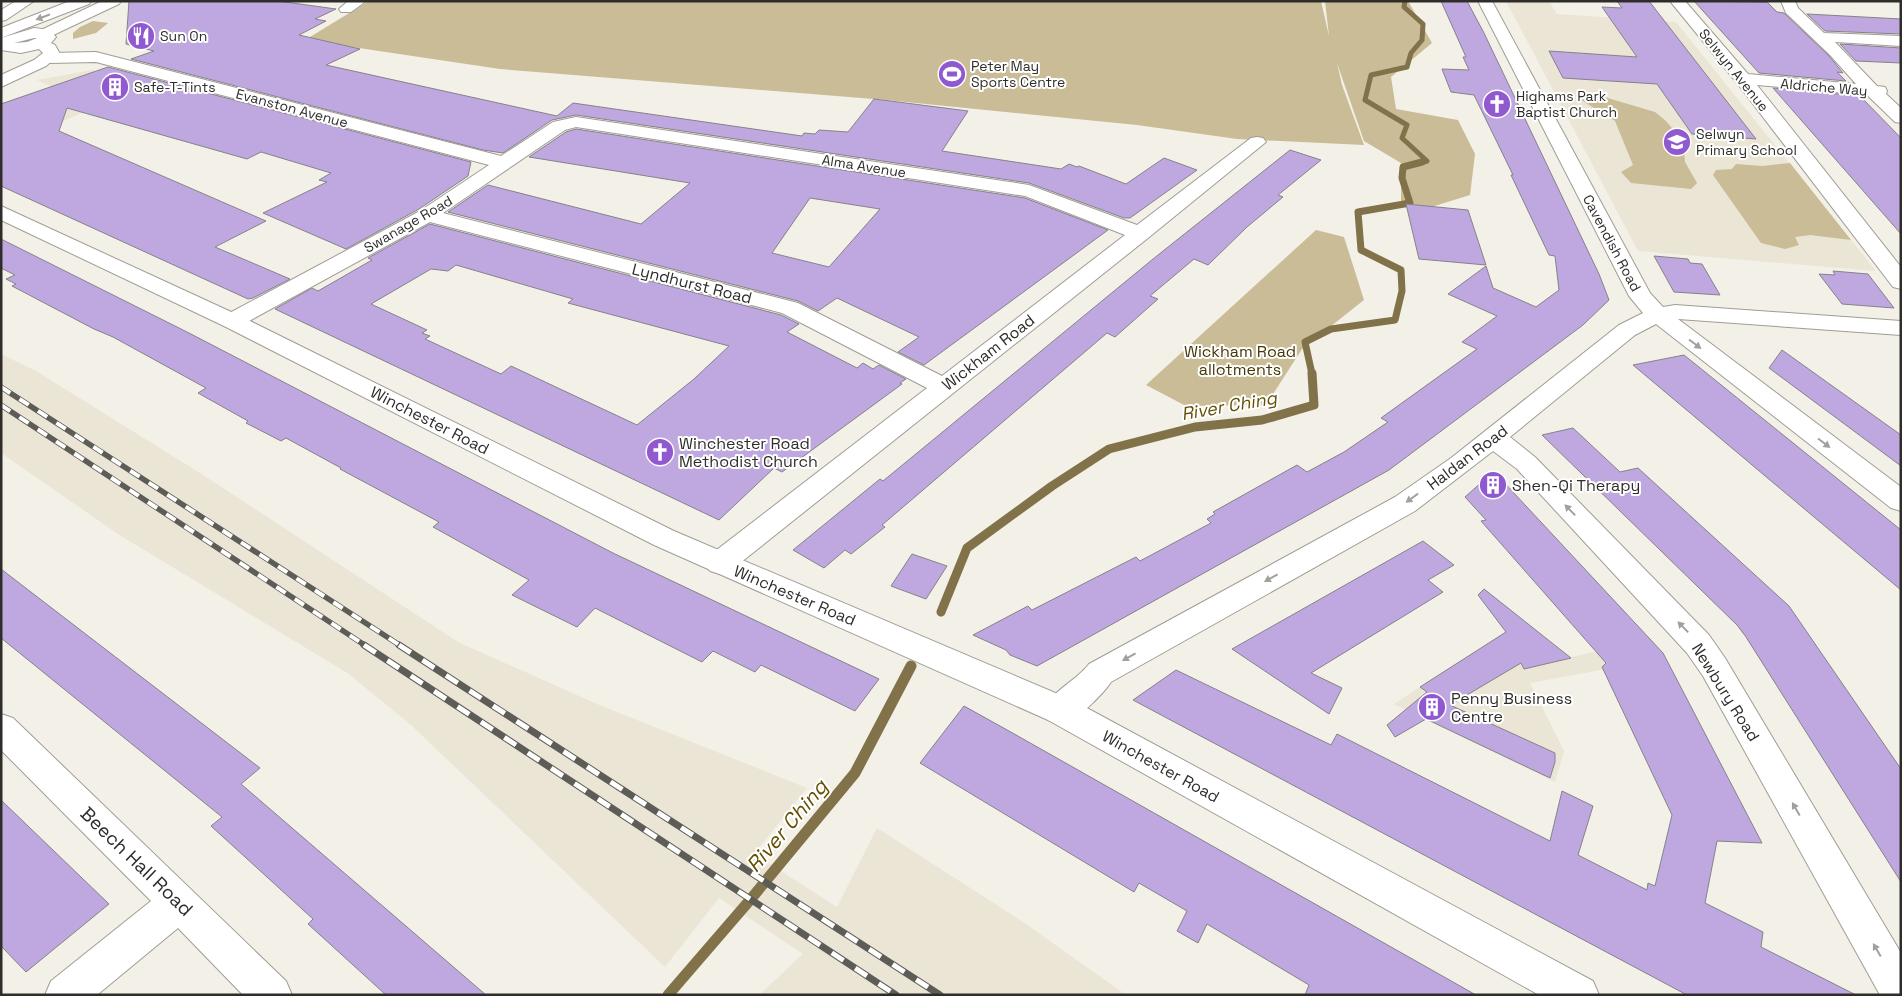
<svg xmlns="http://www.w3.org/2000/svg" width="1902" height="996" viewBox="0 0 1902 996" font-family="'Space Grotesk',sans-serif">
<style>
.built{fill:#eae5d5}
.green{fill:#c9bc97}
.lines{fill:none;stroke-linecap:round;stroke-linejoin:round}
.stream-far3{stroke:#81724a;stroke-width:5}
.stream-far2{stroke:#81724a;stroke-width:7}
.stream-far1{stroke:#81724a;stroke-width:9}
.stream{stroke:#81724a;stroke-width:11}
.building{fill:#bea8df;stroke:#85828a;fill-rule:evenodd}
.minor-casing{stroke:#9f9d95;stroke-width:2}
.major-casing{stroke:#9f9d95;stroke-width:2}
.highway-casing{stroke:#9f9d95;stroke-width:2}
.minor{fill:#fff;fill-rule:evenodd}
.major{fill:#fff;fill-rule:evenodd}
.highway{fill:#fff;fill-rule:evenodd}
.rail-far1-casing{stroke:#5d5c57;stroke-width:5.5}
.rail-casing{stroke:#5d5c57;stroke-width:7}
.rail-far1{stroke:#fff;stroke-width:4;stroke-dasharray:11;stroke-linecap:butt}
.rail{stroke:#fff;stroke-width:5;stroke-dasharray:14;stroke-linecap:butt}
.oneway{fill:#a1a09f}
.labels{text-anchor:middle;stroke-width:4;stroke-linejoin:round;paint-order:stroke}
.far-poi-label{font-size:14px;fill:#2e2d2a;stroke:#fff;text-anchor:start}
.far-street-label{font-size:14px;fill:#2e2d2a;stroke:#fff}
.street-label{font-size:16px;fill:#2e2d2a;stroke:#fff}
.park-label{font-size:16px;fill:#463706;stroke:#fff}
.poi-label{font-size:16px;fill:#2e2d2a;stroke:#fff;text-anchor:start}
.water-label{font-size:18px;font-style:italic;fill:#645003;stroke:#fff}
.near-street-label{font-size:19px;fill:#2e2d2a;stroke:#fff}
.near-water-label{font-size:21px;font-style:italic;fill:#645003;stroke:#fff}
</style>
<rect width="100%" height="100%" fill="#f3f0e7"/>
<!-- built -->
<g class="built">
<path d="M1506,1H1549L1557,14L1676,22L1876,271L1638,251Z"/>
<path d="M92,70L147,84L59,123L69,95L37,80Z"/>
<path d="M1,354L36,371L200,473L458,642L597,704L807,788L754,854L837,907L877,828L1026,924L1126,995H759L803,954L719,898L665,967L411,725L349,674L118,534L1,453Z"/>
<path d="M1505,632L1524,668L1650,639L1666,658L1530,683L1564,751L1555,782L1394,704Z"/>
</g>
<!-- green -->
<g class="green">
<path d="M369,1H1321L1329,36L1325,1H1408L1432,43L1391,77L1396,109L1458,120L1475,154L1470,195L1428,208L1401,201V163L1364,141L1337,63L1342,85L1364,145L1237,139L1137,125L886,100L500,69L305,40Z"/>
<path d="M93,21L108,23L96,33L73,39V33L80,27Z"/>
<path d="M1583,95L1601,96L1655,112L1666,121L1683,141L1685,162L1697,183L1691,189L1631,183L1621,172L1633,165L1615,121L1578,98Z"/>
<path d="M1790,163L1851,240L1810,235L1795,237L1799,245L1785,249L1761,243L1713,175L1716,170L1732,169L1736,164L1763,166Z"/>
<path d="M1316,230L1344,237L1364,300L1302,349L1266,405L1186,406L1146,385Z"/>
</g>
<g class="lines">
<!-- stream-far3 -->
<path class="stream-far3" d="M1405,1L1404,7L1423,24L1422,40L1411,53L1407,67L1371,75L1365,100L1407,125L1402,138L1427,161L1417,164"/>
<!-- stream-far2 -->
<path class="stream-far2" d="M1312,374L1305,342L1331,329L1395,320L1402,291L1401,270L1361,250L1358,212L1410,203L1402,178L1403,167L1422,162"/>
<!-- stream-far1 -->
<path class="stream-far1" d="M941,612L967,548L1052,486L1109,449L1195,427L1262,420L1314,405L1312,373"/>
<!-- stream -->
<path class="stream" d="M668,995L750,900L855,773L911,666"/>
</g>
<!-- building -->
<g class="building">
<path d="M129,1H278L336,9L315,19L326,21L299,35L360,49L326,65L557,116L573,103L802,136L804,133L815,134L819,130L848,132L874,99L890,101L968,111L942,151L1061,169L1069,164L1077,167L1079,166L1126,184L1164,158L1197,170L1130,218H1124L1029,183L576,115L552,120L503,153L483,150L131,59L154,51L126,44Z"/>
<path d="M1441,1H1467L1484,33L1599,274L1609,300L1583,325L1389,470L1037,666L1010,655L1006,650L973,635L1028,606L1032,610L1136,557L1140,561L1211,523L1207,519L1215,514L1213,512L1297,465L1307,472L1344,452L1388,422L1381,418L1477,349L1462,342L1497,316L1448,294L1486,266L1493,288L1536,307L1559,290L1555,256L1549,255L1511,175H1513L1474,95L1451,92L1442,69L1469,70L1463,57H1466Z"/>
<path d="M1617,1H1649L1756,139L1692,134L1657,84L1563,78L1549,51L1637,57L1602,7L1622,8Z"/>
<path d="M1694,1L1767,2L1777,12L1784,13L1829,56L1843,73L1837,72L1846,81L1759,73Z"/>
<path d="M1807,14L1901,19V34L1825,31Z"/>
<path d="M1840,44L1901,48V63L1856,61Z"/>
<path d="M108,67L471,162L468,176L419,209L346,249L263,213L327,182L319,180L331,173L261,152L247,159L67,108L59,131L266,221L215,247L290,279L253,298L248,299L1,186V104Z"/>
<path d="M1773,88L1860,96L1901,138V234Z"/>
<path d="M576,129L1025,198L1108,230L924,365L898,352L919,337L837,298L818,311L798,301L448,212L488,185L641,224L690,183L529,157L566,132ZM810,198L880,209L829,267L772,253Z"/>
<path d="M1290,150L1321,160L1278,195L1283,197L1247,227L1208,265L1194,259L1150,296L1158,299L1115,337L1107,333L882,525L885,527L851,554L845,550L824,568L793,550L880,479L883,481L1153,259Z"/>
<path d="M1406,204L1468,210L1486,265L1419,259Z"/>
<path d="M430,224L781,315L799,324L787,332L857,368L863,363L873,369L879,365L906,379L900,383L902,384L782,472L774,468L719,520L275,309L312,288L318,291L372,260L368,258ZM456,265L573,299L568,303L729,346L694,379L637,425L511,366L501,374L425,339L430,336L422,333L427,330L371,304L431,269L448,271Z"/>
<path d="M1,239L189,333L613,553L879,679L855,711L761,665L755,672L713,651L702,662L595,608L577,627L512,595L529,580L433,527L439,522L340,469L341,468L286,438L281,441L246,423L248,421L198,393L206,388L113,337L94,329L12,286L16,284L6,279L15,275L1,268Z"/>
<path d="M1654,256L1688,259L1690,263L1702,264L1720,295L1674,292Z"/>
<path d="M1833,271L1868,274L1894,308L1842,304L1819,274L1835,275Z"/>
<path d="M1782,350L1901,435V466L1769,368Z"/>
<path d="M1684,355L1901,530V590L1633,365Z"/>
<path d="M1573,428L1620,472L1638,468L1789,606L1901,769V882L1746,637L1737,625L1542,435Z"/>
<path d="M1499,477L1663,653L1762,843L1717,841L1705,903L1763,932L1761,947L1856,995H1687L1133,700L1176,670L1331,745L1337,734L1550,841L1562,791L1593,806L1578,855L1647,890L1648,883L1655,886L1672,815L1602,667L1606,663L1481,521L1486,520L1465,497L1484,480Z"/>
<path d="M1423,541L1454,565L1428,580L1443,592L1311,673L1342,688L1329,714L1232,649Z"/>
<path d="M912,554L947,566L926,599L891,586Z"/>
<path d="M1,569L260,768L241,784L486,995H386L308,924L313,919L211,826L222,817L1,638Z"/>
<path d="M1484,589L1571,658L1524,669L1521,663L1450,705L1555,753V762L1550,778L1426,719L1395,737L1387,725L1427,692L1420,687L1506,632L1478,595Z"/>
<path d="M964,706L1009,731L1476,995H1305L1309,985L1207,924L1198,943L1177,931L1187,911L1139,883L1134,892L920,763Z"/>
<path d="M1,800L109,904L26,972L1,946Z"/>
</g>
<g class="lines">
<defs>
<g id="minor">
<path d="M102,1H121L119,4L49,37H39L36,34L39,31Z"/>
<path d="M348,1H366L351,12H341L339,9Z"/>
<path d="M1478,1H1492L1650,293L1663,307L1675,305L1901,321V335L1678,319L1901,487V511L1891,508L1656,324L1635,335L1510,437L1535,457L1709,635L1725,658L1901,953V995H1880L1703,676L1687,653L1517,469L1493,451L1415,511L1111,682C1104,693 1074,724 1060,724C1056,724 1051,721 1048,720L1043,710C1053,690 1076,681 1089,664L1395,497L1451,458L1619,325L1643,313L1629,296Z"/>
<path d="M1670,1H1685L1748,74L1856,84L1830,55L1786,13L1781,1H1795L1798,8L1824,33L1901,36V46L1835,42L1877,86L1885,87L1887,91L1886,94L1901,108V123L1895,122L1867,95L1757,85L1901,267V289L1893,287L1737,83Z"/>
<path d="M96,52L501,156L553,122L576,117L1029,185L1137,225L1251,138L1257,137L1263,138L1266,142L1148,238L730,571L720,574L710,571L705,563L710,555L927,388L782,313L430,222L240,326L232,328L224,326L221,321L224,316L420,211L489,165L96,62L49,63L43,61L41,58L43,55L49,53ZM576,127L1025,196L1125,235L942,376L798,303L443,213L565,130Z"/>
<path d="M1,714L13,718L286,981L292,995H243L178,928L97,995H45L51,981L151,901L1,750Z"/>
</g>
<g id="major">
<path d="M16,1H34L6,20L1,21V10Z"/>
<path d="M34,28C43,29 50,29 56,37L51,43L55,45L60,54L46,66L1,87V75L34,60L43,53L39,49L21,53L1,50V38ZM34,38H37L27,42L14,43Z"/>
<path d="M1,206L240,316L674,531L1072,700L1593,981L1599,995H1539L1048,720L654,545L224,326L1,220Z"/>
</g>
<path id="highway" d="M70,1H91L89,4L1,38V28Z"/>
</defs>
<!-- minor casing -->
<use href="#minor" class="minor-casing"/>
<!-- major casing -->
<use href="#major" class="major-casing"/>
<!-- highway casing -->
<use href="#highway" class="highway-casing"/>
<!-- minor -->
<use href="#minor" class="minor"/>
<!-- major -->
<use href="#major" class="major"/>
<!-- highway -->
<use href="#highway" class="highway"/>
<defs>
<g id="rail-far1">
<path d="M1,387L401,646"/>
<path d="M1,405L366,646"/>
</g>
<g id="rail">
<path d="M364,645L896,995"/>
<path d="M399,645L940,995"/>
</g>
</defs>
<!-- rail-far1 casing -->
<use href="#rail-far1" class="rail-far1-casing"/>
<!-- rail casing -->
<use href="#rail" class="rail-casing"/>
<!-- rail-far1 -->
<use href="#rail-far1" class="rail-far1"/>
<!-- rail -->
<use href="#rail" class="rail"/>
</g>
<!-- one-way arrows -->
<defs><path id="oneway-solid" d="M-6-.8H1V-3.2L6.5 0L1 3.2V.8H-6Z" transform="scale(1.25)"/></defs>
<g class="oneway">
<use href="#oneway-solid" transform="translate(43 17) rotate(159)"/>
<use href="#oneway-solid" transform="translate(1695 344) rotate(37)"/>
<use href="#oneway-solid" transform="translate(1824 443) rotate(37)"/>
<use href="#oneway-solid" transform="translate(1412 498) rotate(144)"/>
<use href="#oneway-solid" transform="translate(1570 510) rotate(-134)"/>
<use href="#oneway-solid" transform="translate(1271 578) rotate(151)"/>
<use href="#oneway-solid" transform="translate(1683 627) rotate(-134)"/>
<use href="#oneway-solid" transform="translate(1129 657) rotate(151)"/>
<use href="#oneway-solid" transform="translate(1796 809) rotate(-120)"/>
<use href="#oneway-solid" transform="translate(1877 950) rotate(-120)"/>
</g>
<!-- icons -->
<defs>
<symbol id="restaurant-disc" viewBox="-11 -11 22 22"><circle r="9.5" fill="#9159d0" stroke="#fff"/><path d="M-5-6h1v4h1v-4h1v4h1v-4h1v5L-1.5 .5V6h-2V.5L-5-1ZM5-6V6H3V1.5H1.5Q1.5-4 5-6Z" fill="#fff"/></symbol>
<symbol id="stadium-disc" viewBox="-11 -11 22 22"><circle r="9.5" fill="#9159d0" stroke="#fff"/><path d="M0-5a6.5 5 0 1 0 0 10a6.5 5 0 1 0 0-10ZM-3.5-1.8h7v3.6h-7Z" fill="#fff"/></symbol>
<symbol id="building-disc" viewBox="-11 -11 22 22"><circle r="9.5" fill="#9159d0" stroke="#fff"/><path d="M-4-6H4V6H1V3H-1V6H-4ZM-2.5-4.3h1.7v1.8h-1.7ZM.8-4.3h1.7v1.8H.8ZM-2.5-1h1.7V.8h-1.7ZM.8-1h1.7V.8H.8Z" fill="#fff"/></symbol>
<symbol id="church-disc" viewBox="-11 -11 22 22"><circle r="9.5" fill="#9159d0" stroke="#fff"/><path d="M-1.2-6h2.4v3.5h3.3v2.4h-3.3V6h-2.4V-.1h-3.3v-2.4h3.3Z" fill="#fff"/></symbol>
<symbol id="school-disc" viewBox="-11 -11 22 22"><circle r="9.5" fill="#9159d0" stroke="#fff"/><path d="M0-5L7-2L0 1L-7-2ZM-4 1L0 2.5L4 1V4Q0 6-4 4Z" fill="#fff"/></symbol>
</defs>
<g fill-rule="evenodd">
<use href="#restaurant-disc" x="125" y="20" width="32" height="32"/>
<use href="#stadium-disc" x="936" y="58" width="32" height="32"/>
<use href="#building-disc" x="99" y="71" width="32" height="32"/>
<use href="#church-disc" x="1481" y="88" width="32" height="32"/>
<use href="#school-disc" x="1661" y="126" width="32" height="32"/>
<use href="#church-disc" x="644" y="436" width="32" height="32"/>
<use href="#building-disc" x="1477" y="469" width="32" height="32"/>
<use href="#building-disc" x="1416" y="691" width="32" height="32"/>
</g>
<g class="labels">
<!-- far-poi labels -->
<g class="far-poi-label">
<text x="160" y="41">Sun On</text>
<text x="971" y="71">Peter May<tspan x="971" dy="16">Sports Centre</tspan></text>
<text x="134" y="92">Safe-T-Tints</text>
<text x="1516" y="101">Highams Park<tspan x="1516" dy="16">Baptist Church</tspan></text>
<text x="1696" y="139">Selwyn<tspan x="1696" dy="16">Primary School</tspan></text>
</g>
<!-- far-street labels -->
<g class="far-street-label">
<text transform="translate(1734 70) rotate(51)" y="5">Selwyn Avenue</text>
<text transform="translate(1824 87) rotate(5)" y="5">Aldriche Way</text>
<text transform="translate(292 108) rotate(15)" y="5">Evanston Avenue</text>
<text transform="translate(864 166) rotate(9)" y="5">Alma Avenue</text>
<text transform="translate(408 224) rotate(-30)" y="5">Swanage Road</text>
<text transform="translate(1612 243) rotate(62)" y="5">Cavendish Road</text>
</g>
<!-- street labels -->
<g class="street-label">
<text transform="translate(692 283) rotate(14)" y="6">Lyndhurst Road</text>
<text transform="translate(988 352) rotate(-38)" y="6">Wickham Road</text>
<text transform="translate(430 420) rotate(27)" y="6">Winchester Road</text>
<text transform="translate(1467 457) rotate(-37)" y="6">Haldan Road</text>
<text transform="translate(795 595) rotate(23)" y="6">Winchester Road</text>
<text transform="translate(1726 692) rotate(58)" y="6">Newbury Road</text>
<text transform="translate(1161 766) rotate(29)" y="6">Winchester Road</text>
</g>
<!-- park labels -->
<g class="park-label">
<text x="1240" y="357">Wickham Road<tspan x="1240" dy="18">allotments</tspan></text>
</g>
<!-- poi labels -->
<g class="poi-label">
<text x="679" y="449">Winchester Road<tspan x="679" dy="18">Methodist Church</tspan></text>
<text x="1512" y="491">Shen-Qi Therapy</text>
<text x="1451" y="704">Penny Business<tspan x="1451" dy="18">Centre</tspan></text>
</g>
<!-- water labels -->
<g class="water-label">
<text transform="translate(1229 406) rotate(-10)" y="6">River Ching</text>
</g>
<!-- near-street labels -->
<g class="near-street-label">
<text transform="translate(137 861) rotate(44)" y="7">Beech Hall Road</text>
</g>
<!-- near-water labels -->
<g class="near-water-label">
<text transform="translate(787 826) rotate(-50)" y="7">River Ching</text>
</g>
</g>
<!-- border -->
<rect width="1902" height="996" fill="none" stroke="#2e2d2a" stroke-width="5"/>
</svg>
